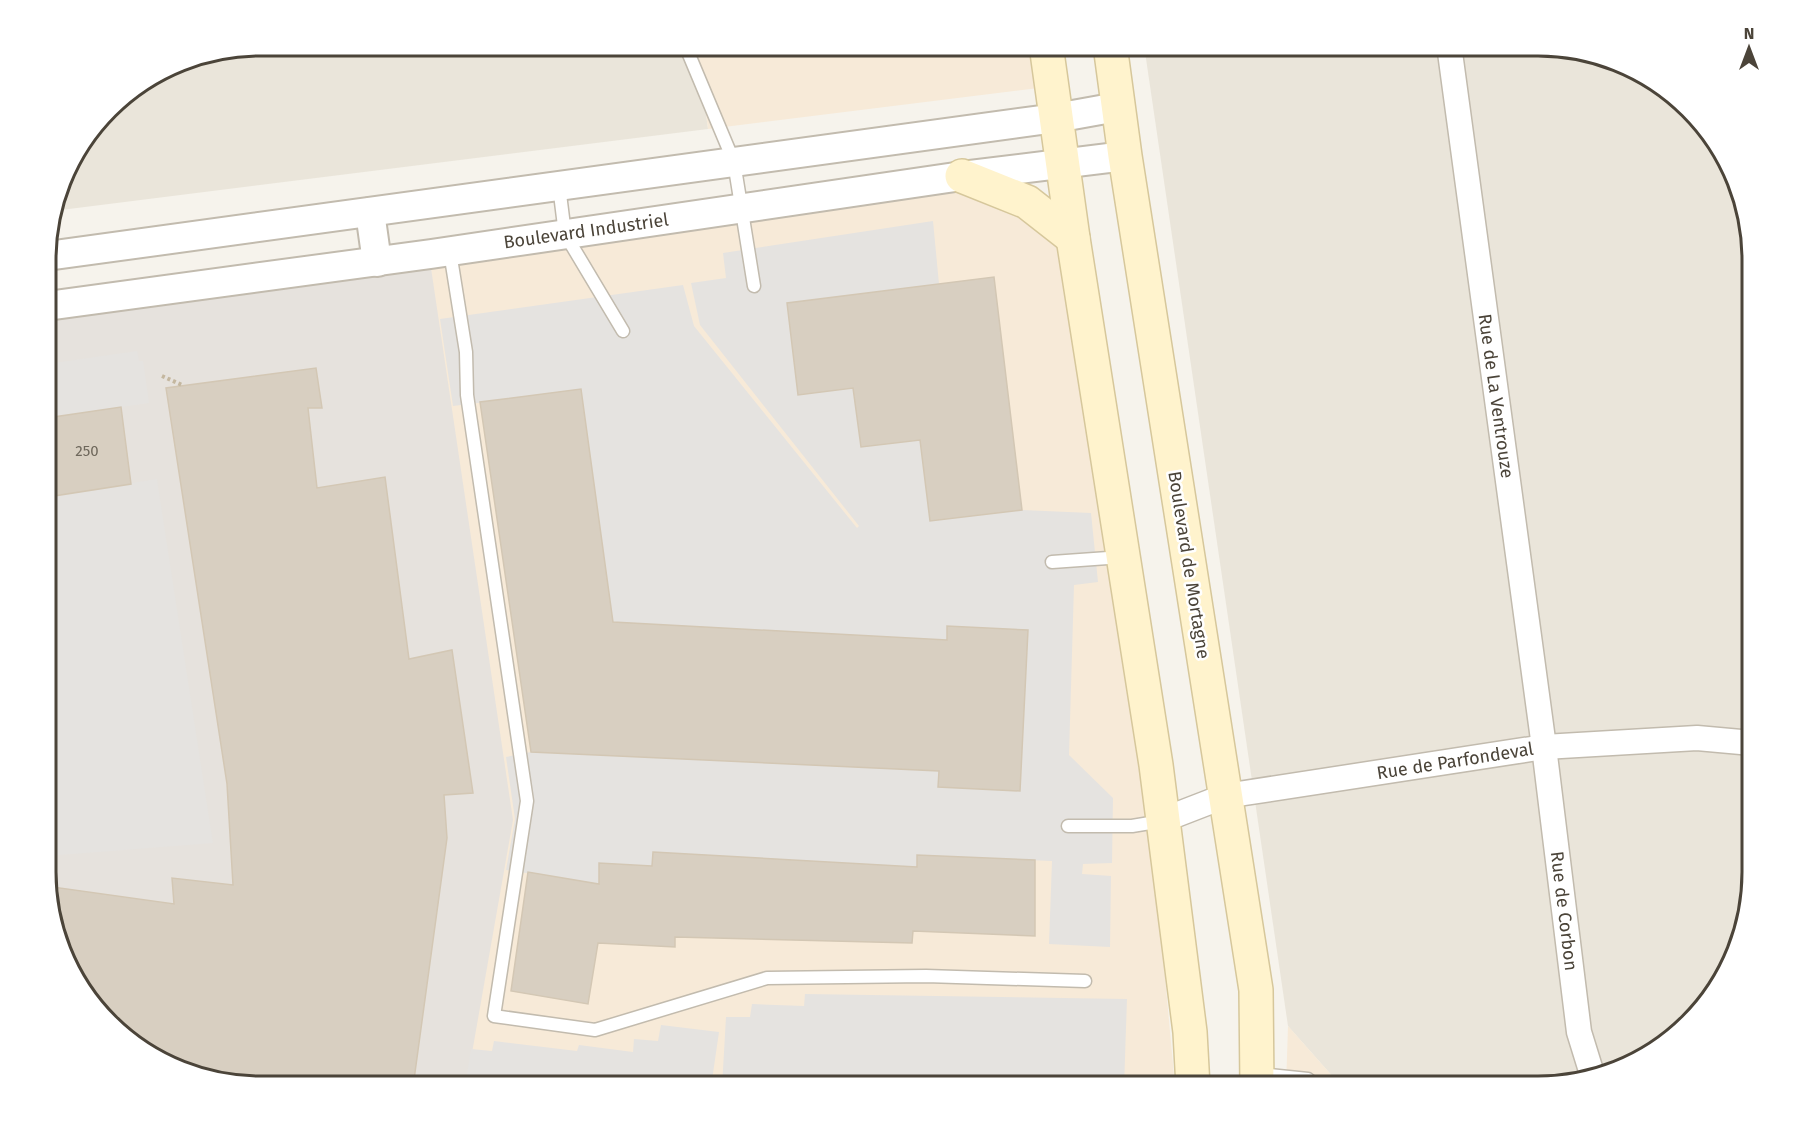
<svg xmlns="http://www.w3.org/2000/svg" width="1797" height="1132" viewBox="0 0 1797 1132" font-family="'Fira Sans',sans-serif">
<style>
.residential{fill:#eae5da}
.commercial{fill:#f7ead8}
.industrial{fill:#e6e2dd}
.parking{fill:#e5e3e0}
.building{fill:#d8cfc1;stroke:#d3c7b4;stroke-width:1.5}
.lines{fill:none;stroke-linecap:round;stroke-linejoin:round}
.service-casing{stroke:#c2bbae;stroke-width:15}
.minor-casing{stroke:#c2bbae;stroke-width:27}
.tertiary-casing{stroke:#c2bbae;stroke-width:32}
.secondary-casing{stroke:#d6c79b;stroke-width:36}
.path{stroke:#c4b79f;stroke-width:4;stroke-dasharray:3 3;stroke-linecap:butt}
.service{stroke:#fff;stroke-width:12}
.minor{stroke:#fff;stroke-width:24}
.tertiary{stroke:#fff;stroke-width:28}
.secondary{stroke:#fff3cd;stroke-width:33}
.labels{text-anchor:middle;stroke-width:5;stroke-linejoin:round;paint-order:stroke}
.number-label{font-size:15px;fill:#6e675b}
.street-label{font-size:18px;fill:#4b4439;stroke:#fff}
.rim{fill:none;stroke:#4b4439;stroke-width:3}
</style>
<rect width="100%" height="100%" fill="#f6f3ec"/>
<!-- residential -->
<g class="residential">
<path d="M260,45H697L708,129L53,211L67,164L118,99L178,61Z"/>
<path d="M1144,45H1538L1606,56L1656,81L1723,152L1752,245V886L1716,991L1644,1058L1551,1087H1342L1288,1026Z"/>
</g>
<!-- commercial -->
<g class="commercial">
<path d="M697,45H1033L1039,88L708,129Z"/>
<path d="M967,189L1018,205L1070,253L1160,921L1175,1087H466L431,268Z"/>
<path d="M1288,1026L1342,1087H1286Z"/>
</g>
<!-- industrial -->
<path class="industrial" d="M431,268L513,820L466,1087H259L204,1080L141,1051L81,991L47,900V316Z"/>
<!-- parking -->
<g class="parking">
<path d="M933,221L939,284L787,303L798,394L853,388L861,447L920,440L931,521L1022,510L1091,513L1098,582L1074,585L1069,755L1113,798L1112,863L1083,864L1082,874L1111,876L1110,947L1049,944L1052,861L917,855V867L653,852L652,866L600,863L599,884L506,870L515,819L506,757L531,752L939,771V787L1019,791L1028,630L947,626V640L613,622L581,390L453,406L440,319L683,285L694,326L857,528L859,526L700,325L691,283L726,278L723,253Z"/>
<path d="M137,351L139,361H143L149,403L47,418V364Z"/>
<path d="M157,479L213,843L47,856V497Z"/>
<path d="M805,994L1127,999L1124,1087H722L726,1017H750L752,1004L804,1006Z"/>
<path d="M661,1025L719,1032L711,1087H465L471,1049L492,1051L494,1041L577,1051L579,1045L633,1052L634,1039L658,1041Z"/>
</g>
<!-- building -->
<g class="building">
<path d="M994,277L1022,510L930,521L920,440L861,447L853,388L798,395L787,303Z"/>
<path d="M316,368L322,408H308L317,488L385,477L409,659L452,650L473,793L444,795L447,838L413,1087H259L204,1080L141,1051L81,991L51,911L53,887L174,904L172,878L233,885L227,784L166,388Z"/>
<path d="M581,389L613,622L947,640V626L1028,630L1020,791L938,787L939,771L531,752L480,402Z"/>
<path d="M121,407L131,484L47,497V418Z"/>
<path d="M653,852L917,867V855L1035,860V936L913,931L912,943L675,937V947L598,943L588,1004L511,991L528,872L599,884V863L652,866Z"/>
</g>
<g class="lines">
<defs>
<g id="service">
<path d="M685,45L734,162L754,286"/>
<path d="M559,186L565,234L623,331"/>
<path d="M450,252L466,352L467,395L527,801L494,1016L595,1030L767,978L926,976L1085,981"/>
<path d="M1052,562L1122,557"/>
<path d="M1068,826H1132L1162,821"/>
<path d="M1259,1074L1308,1079L1318,1087"/>
</g>
<g id="minor">
<path d="M1449,45L1544,747L1579,1032L1592,1074"/>
<path d="M1163,820L1225,796L1544,747L1697,738L1752,743"/>
</g>
<g id="tertiary">
<path d="M370,212L377,262"/>
<path d="M47,256L1056,118L1117,107"/>
<path d="M47,306L431,254L962,176L1125,156"/>
</g>
<g id="secondary">
<path d="M1046,45L1073,238L1156,765L1190,1032L1193,1087"/>
<path d="M1110,45L1125,156L1256,990L1257,1087"/>
<path d="M962,176L1027,202L1073,238"/>
</g>
</defs>
<!-- service casing -->
<use href="#service" class="service-casing"/>
<!-- minor casing -->
<use href="#minor" class="minor-casing"/>
<!-- tertiary casing -->
<use href="#tertiary" class="tertiary-casing"/>
<!-- secondary casing -->
<use href="#secondary" class="secondary-casing"/>
<!-- path -->
<path class="path" d="M162,376L182,385"/>
<!-- service -->
<use href="#service" class="service"/>
<!-- minor -->
<use href="#minor" class="minor"/>
<!-- tertiary -->
<use href="#tertiary" class="tertiary"/>
<!-- secondary -->
<use href="#secondary" class="secondary"/>
</g>
<g class="labels">
<!-- number labels -->
<g class="number-label">
<text x="87" y="456">250</text>
</g>
<!-- street labels -->
<g class="street-label">
<text transform="translate(586 231) rotate(-8)" y="6">Boulevard Industriel</text>
<text transform="translate(1496 396) rotate(82)" y="6">Rue de La Ventrouze</text>
<text transform="translate(1189 565) rotate(81)" y="6">Boulevard de Mortagne</text>
<text transform="translate(1455 761) rotate(-9)" y="6">Rue de Parfondeval</text>
<text transform="translate(1564 911) rotate(83)" y="6">Rue de Corbon</text>
</g>
</g>
<!-- crop -->
<path d="M0 0H1797V1132H0ZM260 56H1538A204 204 0 0 1 1742 260V872A204 204 0 0 1 1538 1076H260A204 204 0 0 1 56 872V260A204 204 0 0 1 260 56Z" fill="#fff" fill-rule="evenodd"/>
<path class="rim" d="M260 56H1538A204 204 0 0 1 1742 260V872A204 204 0 0 1 1538 1076H260A204 204 0 0 1 56 872V260A204 204 0 0 1 260 56Z"/>
<!-- north arrow -->
<g transform="translate(1749 48)" stroke="#ffffff" stroke-width="4.5" paint-order="stroke">
<path d="M0-4.5L10 22L0 15L-10 22Z" fill="#4b4439"/>
<text y="-9" font-size="16" font-weight="bold" text-anchor="middle" fill="#4b4439">N</text>
</g>
</svg>
